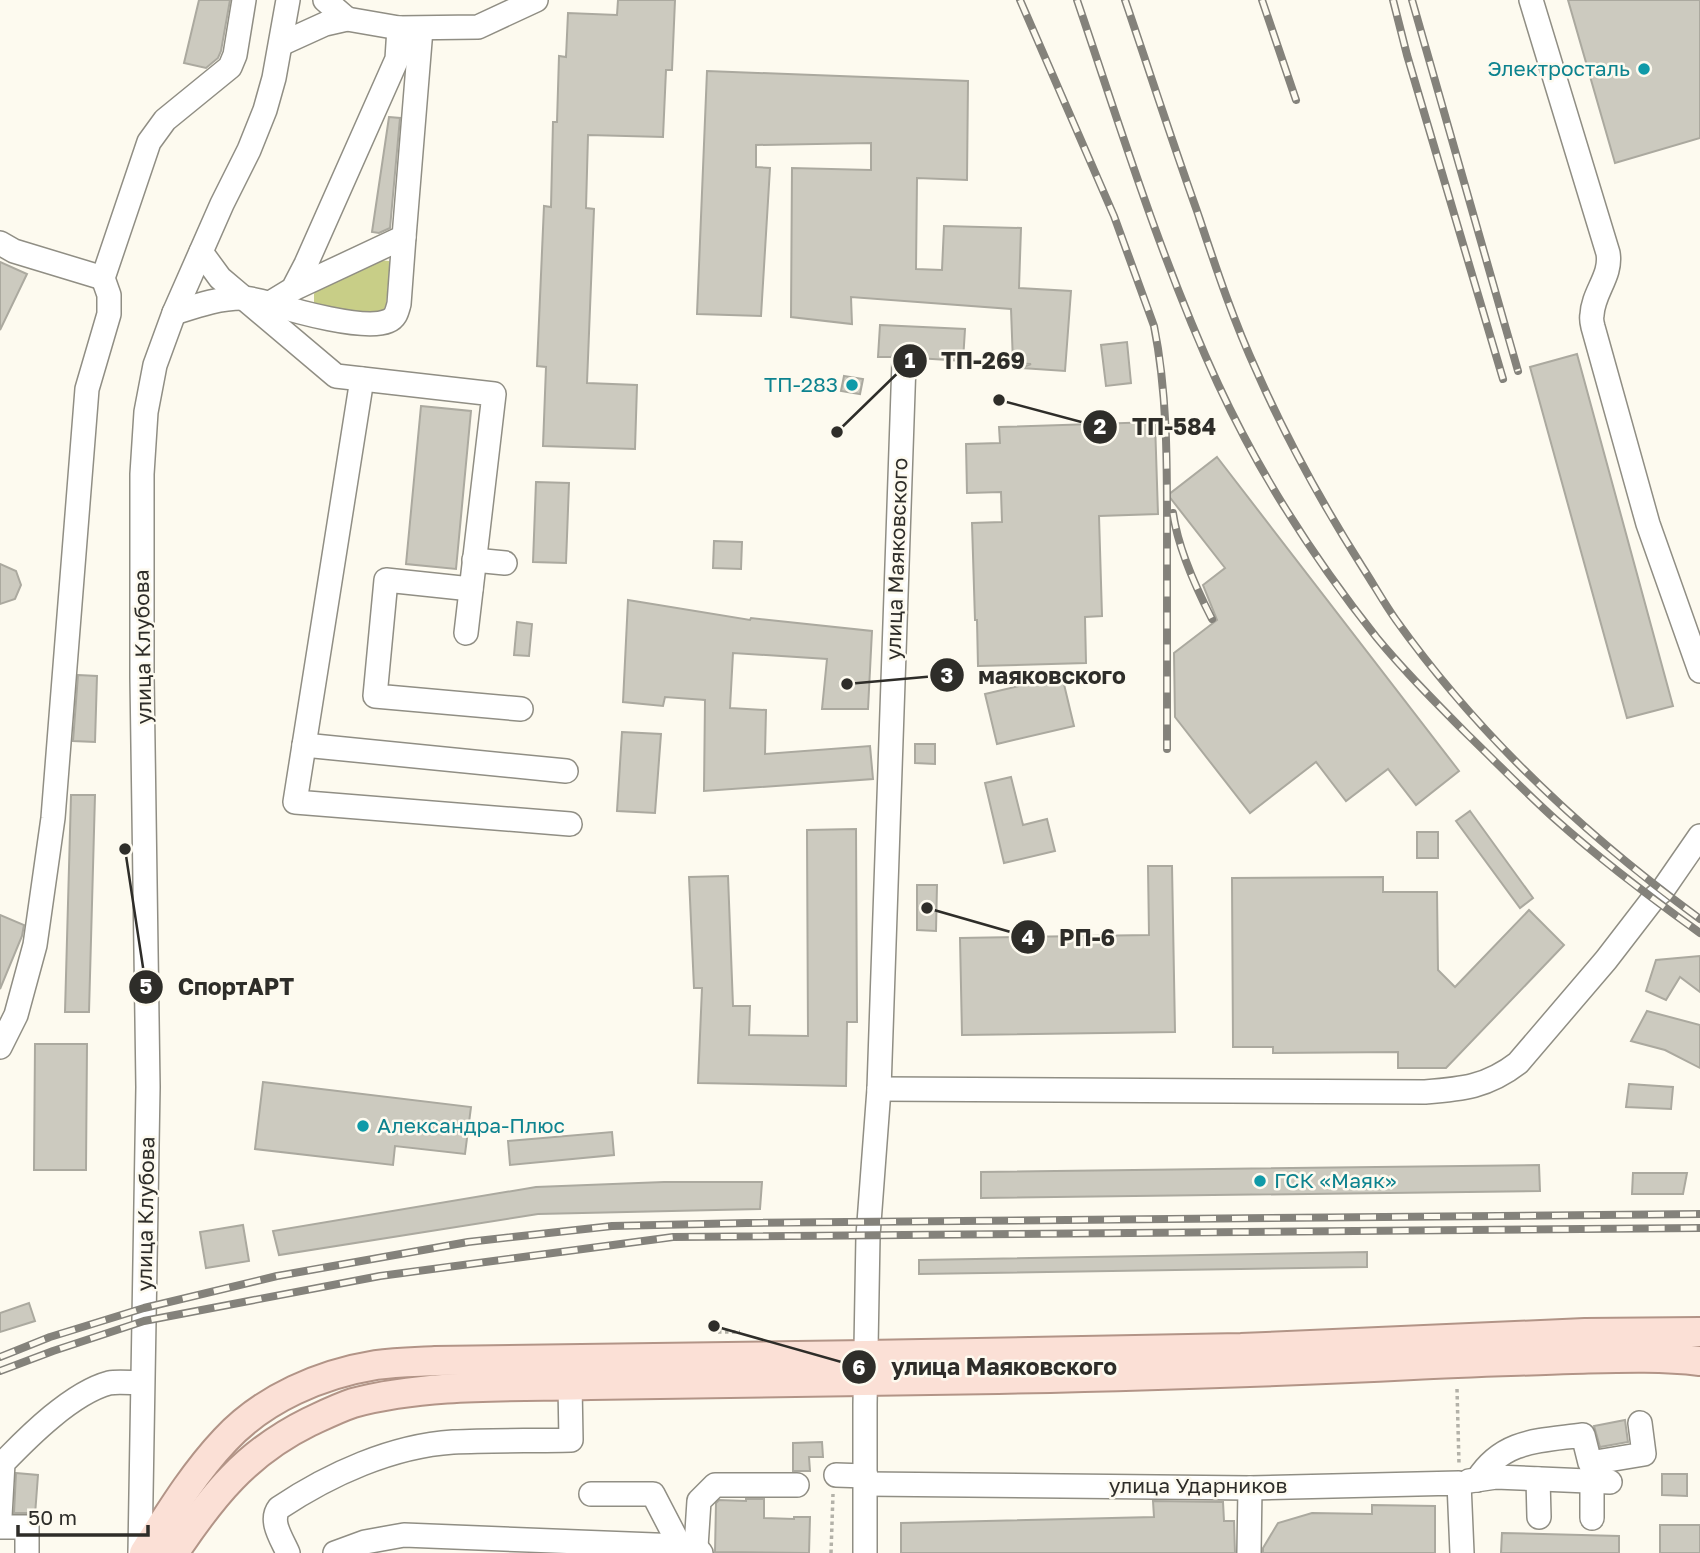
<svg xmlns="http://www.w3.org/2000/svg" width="1700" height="1553" viewBox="0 0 1700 1553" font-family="'Golos Text',sans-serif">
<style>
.green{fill:#c8ce87}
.building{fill:#cccabf;stroke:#aba99f;stroke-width:2}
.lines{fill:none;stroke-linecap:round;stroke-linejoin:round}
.minor-casing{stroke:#908e84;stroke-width:26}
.major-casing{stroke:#b29487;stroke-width:32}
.path{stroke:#b3b1a8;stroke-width:3.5;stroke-dasharray:3.5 3.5;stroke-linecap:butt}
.minor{stroke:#fff;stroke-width:23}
.major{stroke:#fbe0d6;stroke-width:28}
.rail-casing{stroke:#84827b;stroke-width:8}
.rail{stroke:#fdfaef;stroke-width:5;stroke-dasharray:16;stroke-linecap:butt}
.culture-dot{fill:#0f9aa8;stroke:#fdfaef;stroke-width:2.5}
.labels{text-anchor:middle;stroke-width:5;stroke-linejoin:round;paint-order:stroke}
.culture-label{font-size:21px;fill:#0d838f;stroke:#fdfaef;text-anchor:end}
.street-label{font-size:21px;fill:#2e2d29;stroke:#fdfaef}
.leader{fill:none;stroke:#2e2d29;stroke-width:2.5}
.callout-dot{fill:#2e2d29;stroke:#fdfaef;stroke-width:2.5}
.mark-label{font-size:21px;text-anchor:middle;font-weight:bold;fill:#fff}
.callout-label{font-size:23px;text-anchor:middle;font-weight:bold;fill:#2e2d29;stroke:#fdfaef;stroke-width:5;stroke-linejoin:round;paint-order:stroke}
</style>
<rect width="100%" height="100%" fill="#fdfaef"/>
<!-- green -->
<path class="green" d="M378,260L389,261L390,265L386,305L383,311L371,317L314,304V294L316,290Z"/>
<!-- building -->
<g class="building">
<path d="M199,0H230L221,51L218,58L206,68L184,63Z"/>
<path d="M618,0H675L672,70H666L663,137L588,135L586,208L594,209L587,383L637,385L635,449L543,446L546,367L537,366L544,206L551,207L553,122H557L559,56L566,57L568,13L617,15Z"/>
<path d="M1568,0H1700V138L1615,163Z"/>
<path d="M707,71L968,81L967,180L917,178L916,269L942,270L944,226L1021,228L1019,288L1071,291L1065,371L1021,368L1031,364L1013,363L1011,309L851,297L852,324L791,317L792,168L871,170V143L756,145V167L770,168L761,316L697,314Z"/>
<path d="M389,117L400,118L390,228L379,233L372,232Z"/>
<path d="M0,262L27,274L0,330Z"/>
<path d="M880,325L965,329L963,361L917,358L912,351L905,348L897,350L891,357H878Z"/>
<path d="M1127,342L1131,383L1106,386L1101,345Z"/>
<path d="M1577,354L1673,706L1627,718L1530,367Z"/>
<path d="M844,376L863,379L860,394L841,391Z"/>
<path d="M421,406L471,411L456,569L406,564Z"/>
<path d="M1155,422L1158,514L1099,516L1102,616L1085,617L1086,663L978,666L977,620H975L972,523L1002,522L1001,492L967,493L966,444L1000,443L999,427Z"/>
<path d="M1217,457L1459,771L1416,805L1388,769L1346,801L1316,762L1250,813L1175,717L1174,653L1217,620L1203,585L1225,568L1168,495Z"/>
<path d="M536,482L569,483L566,563L533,562Z"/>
<path d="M714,541L742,542L741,569L713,568Z"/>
<path d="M0,564L16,571L21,585L15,599L0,604Z"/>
<path d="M628,600L750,620L751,618L872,631L868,709H822L827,659L733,653L730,708L766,710L765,754L870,746L873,779L704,791L705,700L665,697L663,706L623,702Z"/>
<path d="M517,622L532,624L529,656L514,655Z"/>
<path d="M78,675L97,676L95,742L73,741Z"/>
<path d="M1062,676L1074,726L997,744L985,694Z"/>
<path d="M622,732L661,734L655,813L617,811Z"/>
<path d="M915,744H935V764L915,763Z"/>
<path d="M1011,777L1023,825L1047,819L1055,851L1004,863L985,783Z"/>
<path d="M71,795H95L89,1012H65Z"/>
<path d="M1470,811L1533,898L1520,908L1456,821Z"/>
<path d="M856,829L857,1022H847L846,1086L698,1083L702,988H694L689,877L728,876L733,1006H750L749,1035L808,1036L807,830Z"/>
<rect x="1417" y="832" width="21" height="26"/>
<path d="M1148,866H1172L1175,1032L962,1035L960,938L1149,935Z"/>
<path d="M1383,877V892H1437L1438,970L1455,987L1529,910L1564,945L1446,1068H1398V1052L1273,1053V1047H1233L1232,878Z"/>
<path d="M917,885H937L936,931L917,930Z"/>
<path d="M0,915L24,925L22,936L0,989Z"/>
<path d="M1700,956V992L1680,977L1666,1000L1646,991L1656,960Z"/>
<path d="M1647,1011L1700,1025V1068L1665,1050L1631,1041Z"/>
<path d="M35,1044H87L86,1170H34Z"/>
<path d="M263,1082L471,1107L465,1154L395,1146L393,1165L255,1149Z"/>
<path d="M1629,1084L1673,1087L1671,1109L1626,1107Z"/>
<path d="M612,1132L614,1155L510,1165L508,1141Z"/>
<path d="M1539,1165L1540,1191L981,1198V1172Z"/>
<path d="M1633,1173H1687L1683,1194H1632Z"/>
<path d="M664,1182H762L760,1209L538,1214L279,1255L273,1231L536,1187Z"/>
<path d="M243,1225L249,1261L206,1268L200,1232Z"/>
<path d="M1367,1252V1267L919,1274V1260Z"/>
<path d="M29,1303L35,1321L0,1332V1313Z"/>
<path d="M1625,1420L1628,1442L1600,1447L1594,1426Z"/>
<path d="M822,1442L823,1457H809L810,1471H793V1443Z"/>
<path d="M16,1473L38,1475L35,1515L27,1513H14Z"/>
<path d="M1662,1474H1687V1496L1662,1495Z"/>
<path d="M746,1499H764V1518L794,1519V1517H810L809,1553L715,1552L716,1503L719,1500L746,1501Z"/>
<path d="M1153,1501L1223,1502L1224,1521H1234L1235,1553H901V1523L1154,1517Z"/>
<path d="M1372,1505L1435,1506V1553H1263V1548L1278,1523L1312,1513L1372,1514Z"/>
<rect x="1660" y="1525" width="40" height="28"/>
<path d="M1502,1533L1619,1536V1553H1501Z"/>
</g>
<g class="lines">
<defs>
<g id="minor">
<path d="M325,0L347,19"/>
<path d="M1531,0L1608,253C1612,276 1593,292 1592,315C1591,319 1592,323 1593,327L1648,524L1700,671"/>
<path d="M281,44L325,24L347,19L399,28L478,27L536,0"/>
<path d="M0,243L14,251L103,278"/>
<path d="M201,252L220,278L336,376L494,394L466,633"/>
<path d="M293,289L404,237L421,29"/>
<path d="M270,303C294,311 365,331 388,321C396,318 397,311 399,304L404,237"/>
<path d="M174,313C196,306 218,298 242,298C251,298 261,302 270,303L293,289L306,264L397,59L399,28"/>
<path d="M362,379L295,802L570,824"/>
<path d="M474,560L505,563"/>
<path d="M471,589L386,580L375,696L521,709"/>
<path d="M304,745L566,771"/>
<path d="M0,1047L16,1015L35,945L53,818L87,389L109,314V295L103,278L149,142L165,120L230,67L235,55L244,0"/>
<path d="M879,1089L1425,1092C1462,1089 1487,1087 1518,1063L1606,960L1653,899L1662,891L1700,836"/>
<path d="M836,1475L866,1476"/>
<path d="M1538,1479L1539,1517"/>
<path d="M1477,1480C1503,1439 1539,1441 1583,1435L1590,1463L1644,1454L1640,1423"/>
<path d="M1469,1481L1496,1477L1610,1482"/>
<path d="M1592,1482V1518"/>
<path d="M866,1484L1250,1488L1459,1483L1462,1553"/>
<path d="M591,1494H653L680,1546"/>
<path d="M0,1516L3,1463C29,1436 72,1393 109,1383C119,1381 132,1383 142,1383"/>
<path d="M0,1527H27V1553"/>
<path d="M696,1547L699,1501L715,1485H797"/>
<path d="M140,1553L148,1087L142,677V474L146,412L155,365L174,313L222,204L249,150L265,110L274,78L288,0"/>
<path d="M288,1553C282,1539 269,1521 279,1508C330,1474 392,1446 453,1442C492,1440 532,1441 571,1440L570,1385"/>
<path d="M335,1553L365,1542L404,1535L680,1546L696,1547L701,1553"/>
<path d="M865,1553V1404L868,1236L879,1089L904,362"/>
<path d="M1249,1553L1250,1488"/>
</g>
<g id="major">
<path d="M144,1553C169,1514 193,1474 225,1440C264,1398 321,1374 376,1365C396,1362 416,1362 435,1361L866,1355L1241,1348L1585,1333L1700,1332"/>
<path d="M174,1553C212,1496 246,1453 309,1422C324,1415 338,1408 353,1403C427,1383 515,1387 591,1385C727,1382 863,1382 998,1379C1137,1376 1275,1372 1413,1365C1466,1362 1519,1361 1572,1359C1615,1358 1658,1356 1700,1361"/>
</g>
</defs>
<!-- minor casing -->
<use href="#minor" class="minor-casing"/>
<!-- major casing -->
<use href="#major" class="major-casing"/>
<!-- path -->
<g class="path">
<path d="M718,1332H740"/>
<path d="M1457,1389L1459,1464"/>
<path d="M831,1553L833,1494"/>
</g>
<!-- minor -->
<use href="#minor" class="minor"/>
<!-- major -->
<use href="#major" class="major"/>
<defs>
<g id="rail">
<path d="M1020,0L1114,216L1154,326C1168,396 1167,469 1167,540C1167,609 1167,679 1167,749"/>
<path d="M1077,0C1121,129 1161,260 1218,384C1260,475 1315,560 1377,638C1405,672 1437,704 1468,735C1497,763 1525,792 1555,819C1601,860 1650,897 1700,933"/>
<path d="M1125,0C1149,70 1172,141 1197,211C1215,265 1233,320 1257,372C1287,440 1323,505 1363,568C1374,585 1384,603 1396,620C1479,736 1585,835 1700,919"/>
<path d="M1262,0L1296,100"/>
<path d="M1393,0L1407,55L1503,379"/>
<path d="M1412,0L1518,371"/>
<path d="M1173,513C1178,548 1196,588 1212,619"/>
<path d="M0,1357L50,1337L144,1308L277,1276L468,1242L612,1226L747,1223L1700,1214"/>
<path d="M0,1371L53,1351L144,1321L380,1276L673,1237L1700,1228"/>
</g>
</defs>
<!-- rail casing -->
<use href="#rail" class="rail-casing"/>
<!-- rail -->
<use href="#rail" class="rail"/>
</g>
<!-- markers -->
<g class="culture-dot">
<circle cx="1644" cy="69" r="7"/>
<circle cx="852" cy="385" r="7"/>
<circle cx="363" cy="1126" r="7"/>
<circle cx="1260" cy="1181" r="7"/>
</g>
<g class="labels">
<!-- culture labels -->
<g class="culture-label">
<text x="1630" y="76">Электросталь</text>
<text x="838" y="392">ТП-283</text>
<text x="377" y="1133" text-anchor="start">Александра-Плюс</text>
<text x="1274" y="1188" text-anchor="start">ГСК «Маяк»</text>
</g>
<!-- street labels -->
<g class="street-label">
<text transform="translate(897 559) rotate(-88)" y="7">улица Маяковского</text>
<text transform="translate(143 647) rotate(-91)" y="7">улица Клубова</text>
<text transform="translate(146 1214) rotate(-89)" y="7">улица Клубова</text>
<text x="1198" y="1493">улица Ударников</text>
</g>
</g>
<!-- callouts -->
<path class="leader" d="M837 432L910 361M999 400L1100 427M847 684L947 675M927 908L1028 937M125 849L146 987M714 1326L859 1367"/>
<g class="callout-dot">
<circle cx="837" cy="432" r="7"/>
<circle cx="999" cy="400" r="7"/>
<circle cx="847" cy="684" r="7"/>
<circle cx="927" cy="908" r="7"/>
<circle cx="125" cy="849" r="7"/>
<circle cx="714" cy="1326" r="7"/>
<circle cx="910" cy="361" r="18"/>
<circle cx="1100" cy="427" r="18"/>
<circle cx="947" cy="675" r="18"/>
<circle cx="1028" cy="937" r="18"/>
<circle cx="146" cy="987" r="18"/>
<circle cx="859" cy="1367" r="18"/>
</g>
<g class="mark-label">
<text x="910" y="368">1</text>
<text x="1100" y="434">2</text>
<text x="947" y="683">3</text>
<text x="1028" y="945">4</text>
<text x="146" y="994">5</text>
<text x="859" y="1375">6</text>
</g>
<g class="callout-label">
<text x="983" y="369">ТП-269</text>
<text x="1174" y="435">ТП-584</text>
<text x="1052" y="684">маяковского</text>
<text x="1087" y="946">РП-6</text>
<text x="236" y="995">СпортАРТ</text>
<text x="1004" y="1375">улица Маяковского</text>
</g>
<!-- scale -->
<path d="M18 1525v10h130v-10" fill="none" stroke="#2e2d29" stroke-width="3.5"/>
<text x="28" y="1525" font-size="21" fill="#2e2d29" stroke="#fdfaef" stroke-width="5" paint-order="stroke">50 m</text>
</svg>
